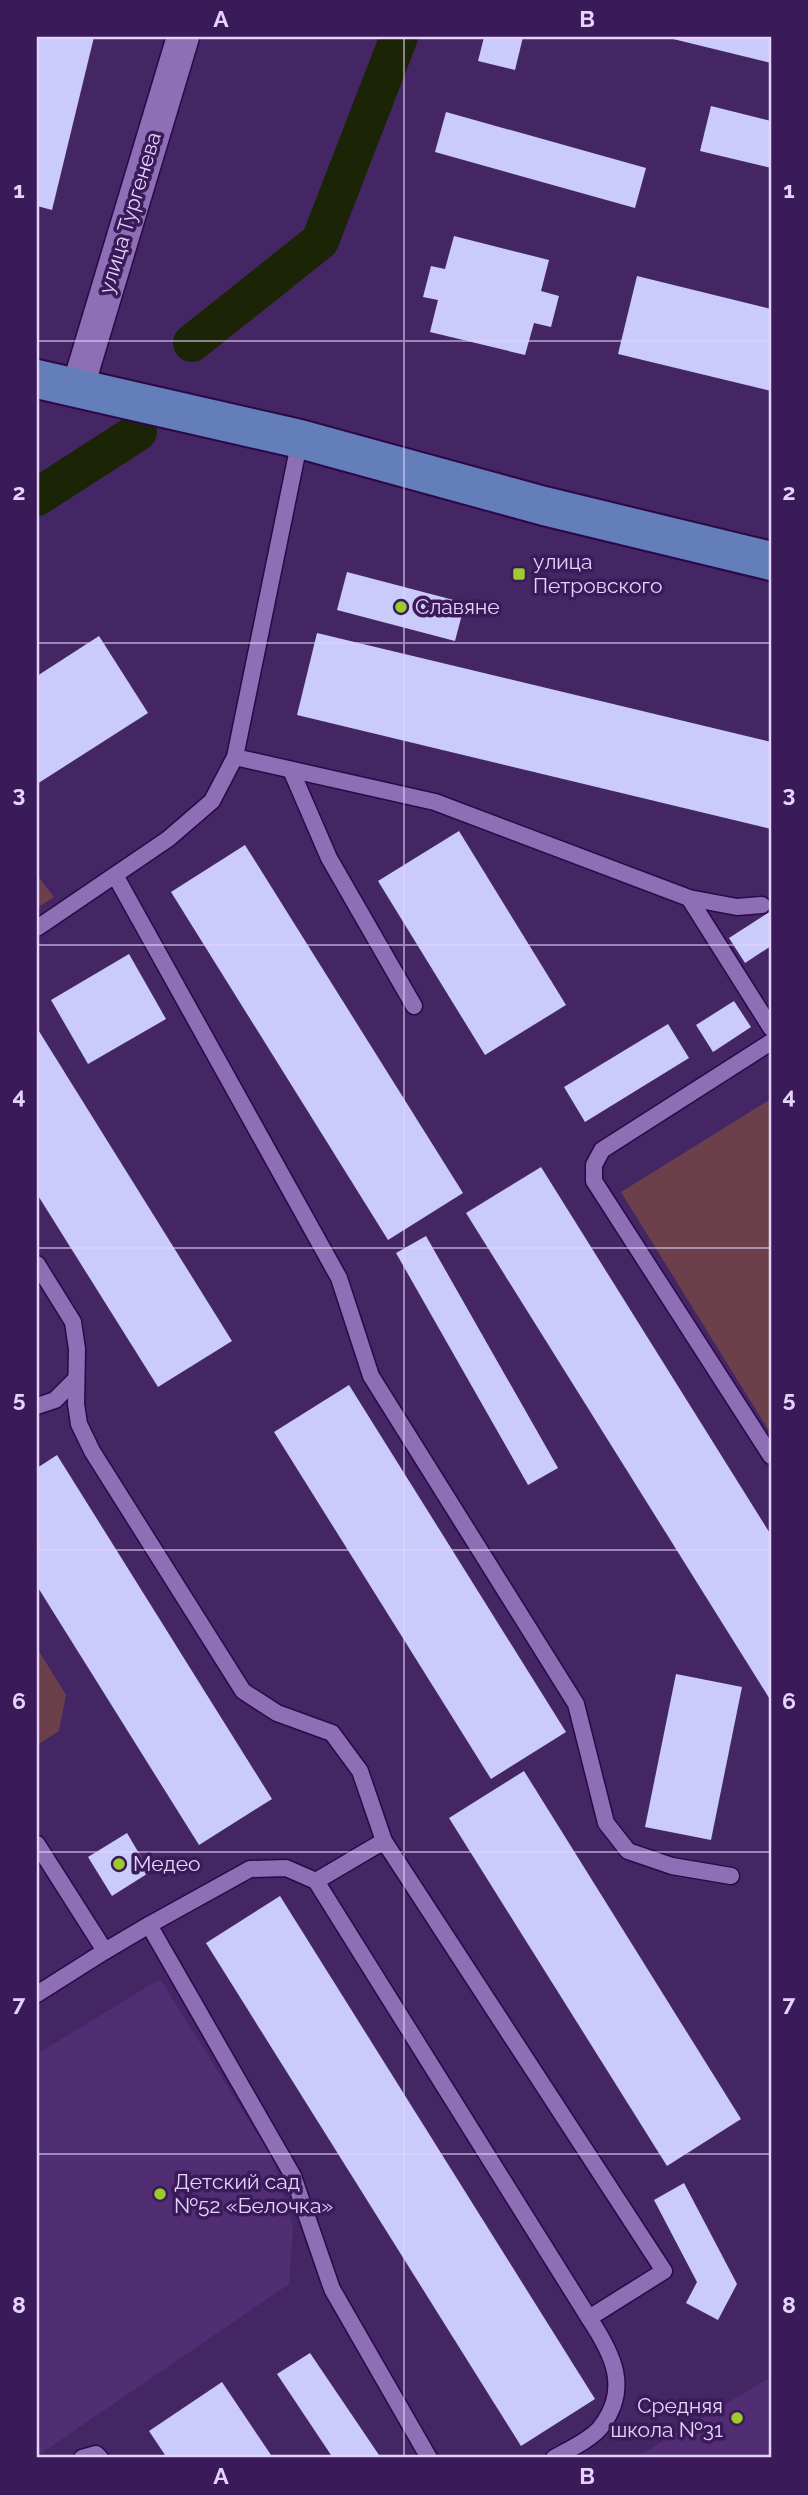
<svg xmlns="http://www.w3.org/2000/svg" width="808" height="2495" viewBox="0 0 808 2495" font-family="Raleway,sans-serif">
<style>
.built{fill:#512e74}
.green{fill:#6c404b}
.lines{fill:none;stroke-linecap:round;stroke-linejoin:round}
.canal{stroke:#1b2405;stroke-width:38}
.building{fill:#cacbfa}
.lane-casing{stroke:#2b0848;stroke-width:19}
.street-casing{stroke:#2b0848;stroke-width:35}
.primary-casing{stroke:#2b0848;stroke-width:42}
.lane{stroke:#8e6eb4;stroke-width:16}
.street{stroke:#8e6eb4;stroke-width:32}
.primary{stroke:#637eb8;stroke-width:38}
.grid{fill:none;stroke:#e4d4fb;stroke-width:2;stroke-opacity:0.55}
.poi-dot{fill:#9fca2c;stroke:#3a1a59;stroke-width:2.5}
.labels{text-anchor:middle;stroke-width:7;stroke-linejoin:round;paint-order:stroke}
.street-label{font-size:21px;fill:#e4d4fb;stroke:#3a1a59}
.poi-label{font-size:21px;fill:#e4d4fb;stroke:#3a1a59;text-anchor:start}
.neatline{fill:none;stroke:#e4d4fb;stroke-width:2.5}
.grid-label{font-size:23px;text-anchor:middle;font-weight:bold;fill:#e4d4fb}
</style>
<rect width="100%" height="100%" fill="#452665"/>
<!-- built -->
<g class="built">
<path d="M160,1979L274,2161L293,2228L289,2284L37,2456V2054Z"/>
<path d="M771,2377V2458H635Z"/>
</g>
<!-- green -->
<g class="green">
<path d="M37,875L54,897L37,908Z"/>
<path d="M771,1099V1434L621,1192Z"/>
<path d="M37,1648L66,1695L59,1731L37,1745Z"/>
</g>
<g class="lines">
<!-- canal -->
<g class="canal">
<path d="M192,343L320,241L399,37"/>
<path d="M37,497L138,432"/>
</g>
</g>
<!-- building -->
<g class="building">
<path d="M37,37H94L52,210L37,206Z"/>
<path d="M484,37H523L515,70L478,61Z"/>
<path d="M771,37V63L669,38V37Z"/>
<path d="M711,106L771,121V168L700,151Z"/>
<path d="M446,112L646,168L635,208L435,152Z"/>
<path d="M454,236L549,260L541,291L559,296L551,327L534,323L525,355L430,332L438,300L423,297L431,266L445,269Z"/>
<path d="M637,276L771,309V391L618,354Z"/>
<path d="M347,572L465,603L455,641L337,610Z"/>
<path d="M317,633L771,742V829L297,715Z"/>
<path d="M99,636L148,713L37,784V676Z"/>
<path d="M459,831L566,1005L485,1055L378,881Z"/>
<path d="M245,845L463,1193L388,1240L171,892Z"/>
<path d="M771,911V946L745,963L729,938Z"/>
<path d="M129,954L166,1019L88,1064L51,1000Z"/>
<path d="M734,1001L751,1027L713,1052L696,1025Z"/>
<path d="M668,1024L689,1058L585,1122L564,1087Z"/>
<path d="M37,1028L232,1341L158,1387L37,1194Z"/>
<path d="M541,1167L771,1535V1701L466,1213Z"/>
<path d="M426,1236L558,1468L528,1485L396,1253Z"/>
<path d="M349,1385L566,1732L491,1779L274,1432Z"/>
<path d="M57,1455L272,1799L199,1845L37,1586V1468Z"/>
<path d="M676,1674L742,1687L711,1840L645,1827Z"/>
<path d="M524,1771L741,2119L667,2166L449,1818Z"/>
<path d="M127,1833L150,1872L112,1896L88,1857Z"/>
<path d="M280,1896L595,2399L521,2446L206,1943Z"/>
<path d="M684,2183L737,2284L718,2320L686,2303L697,2282L654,2200Z"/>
<path d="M310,2353L381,2458H333L277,2374Z"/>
<path d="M222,2382L273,2458H167L149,2431Z"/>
</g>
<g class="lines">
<defs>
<g id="lane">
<path d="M235,757L435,802L689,898L737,907L762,905"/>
<path d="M291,770L329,858L414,1006"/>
<path d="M116,877L339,1278L371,1376L576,1704L606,1823L628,1851L672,1866L731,1876"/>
<path d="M689,898L771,1028"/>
<path d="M37,928L168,839L212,801L235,757L300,439"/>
<path d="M771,1042L602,1150L594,1165V1181L771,1456"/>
<path d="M37,1264L73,1322L77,1349L76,1404L79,1424L92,1451L243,1691L277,1713L332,1733L360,1771L384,1841"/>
<path d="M37,1406L55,1400L76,1379"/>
<path d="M37,1844L105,1951L149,1925L293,2176L332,2289L429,2458"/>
<path d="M149,1925L250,1869L286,1868L316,1881L589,2318L664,2271L384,1841L316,1881"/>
<path d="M37,1994L105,1951"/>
<path d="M82,2458L96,2454L100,2458"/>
<path d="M554,2458C568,2450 590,2440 600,2428C631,2389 613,2354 589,2318"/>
</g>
<path id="street" d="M77,390L183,37"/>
<path id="primary" d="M37,379L300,439L544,506L771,561"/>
</defs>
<!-- lane casing -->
<use href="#lane" class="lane-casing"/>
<!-- street casing -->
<use href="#street" class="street-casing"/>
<!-- primary casing -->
<use href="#primary" class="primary-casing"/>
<!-- lane -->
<use href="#lane" class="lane"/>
<!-- street -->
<use href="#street" class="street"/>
<!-- primary -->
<use href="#primary" class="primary"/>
</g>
<!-- grid -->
<path class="grid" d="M404,37V2458M37,341H771M37,643H771M37,945H771M37,1248H771M37,1550H771M37,1852H771M37,2154H771"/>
<!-- markers -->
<g class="poi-dot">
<rect x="512" y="567" width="14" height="14" rx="3.5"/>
<circle cx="401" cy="607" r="7"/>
<circle cx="119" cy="1864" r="7"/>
<circle cx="160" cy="2194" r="7"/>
<circle cx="737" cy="2418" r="7"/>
</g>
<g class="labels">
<!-- street labels -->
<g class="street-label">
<text transform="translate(130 213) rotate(-73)" y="7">улица Тургенева</text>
</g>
<!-- poi labels -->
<g class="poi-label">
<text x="533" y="569">улица<tspan x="533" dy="24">Петровского</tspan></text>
<text x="415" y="614">Славяне</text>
<text x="133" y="1871">Медео</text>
<text x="174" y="2189">Детский сад<tspan x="174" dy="24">№52 «Белочка»</tspan></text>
<text x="723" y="2413" text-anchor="end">Средняя<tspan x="723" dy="24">школа №31</tspan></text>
</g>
</g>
<!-- border -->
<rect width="808" height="2495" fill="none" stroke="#3a1a59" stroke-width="77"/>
<rect x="38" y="38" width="732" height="2418" class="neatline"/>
<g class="grid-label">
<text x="221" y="27">A</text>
<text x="587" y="27">B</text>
<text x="19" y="198">1</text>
<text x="789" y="198">1</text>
<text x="19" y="500">2</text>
<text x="789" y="500">2</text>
<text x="19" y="802">3</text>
<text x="789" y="802">3</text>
<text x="19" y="1104">4</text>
<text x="789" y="1104">4</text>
<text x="19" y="1407">5</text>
<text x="789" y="1407">5</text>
<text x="19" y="1709">6</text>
<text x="789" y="1709">6</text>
<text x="19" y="2011">7</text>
<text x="789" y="2011">7</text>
<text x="19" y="2313">8</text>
<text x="789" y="2313">8</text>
<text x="221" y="2484">A</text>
<text x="587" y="2484">B</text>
</g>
</svg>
